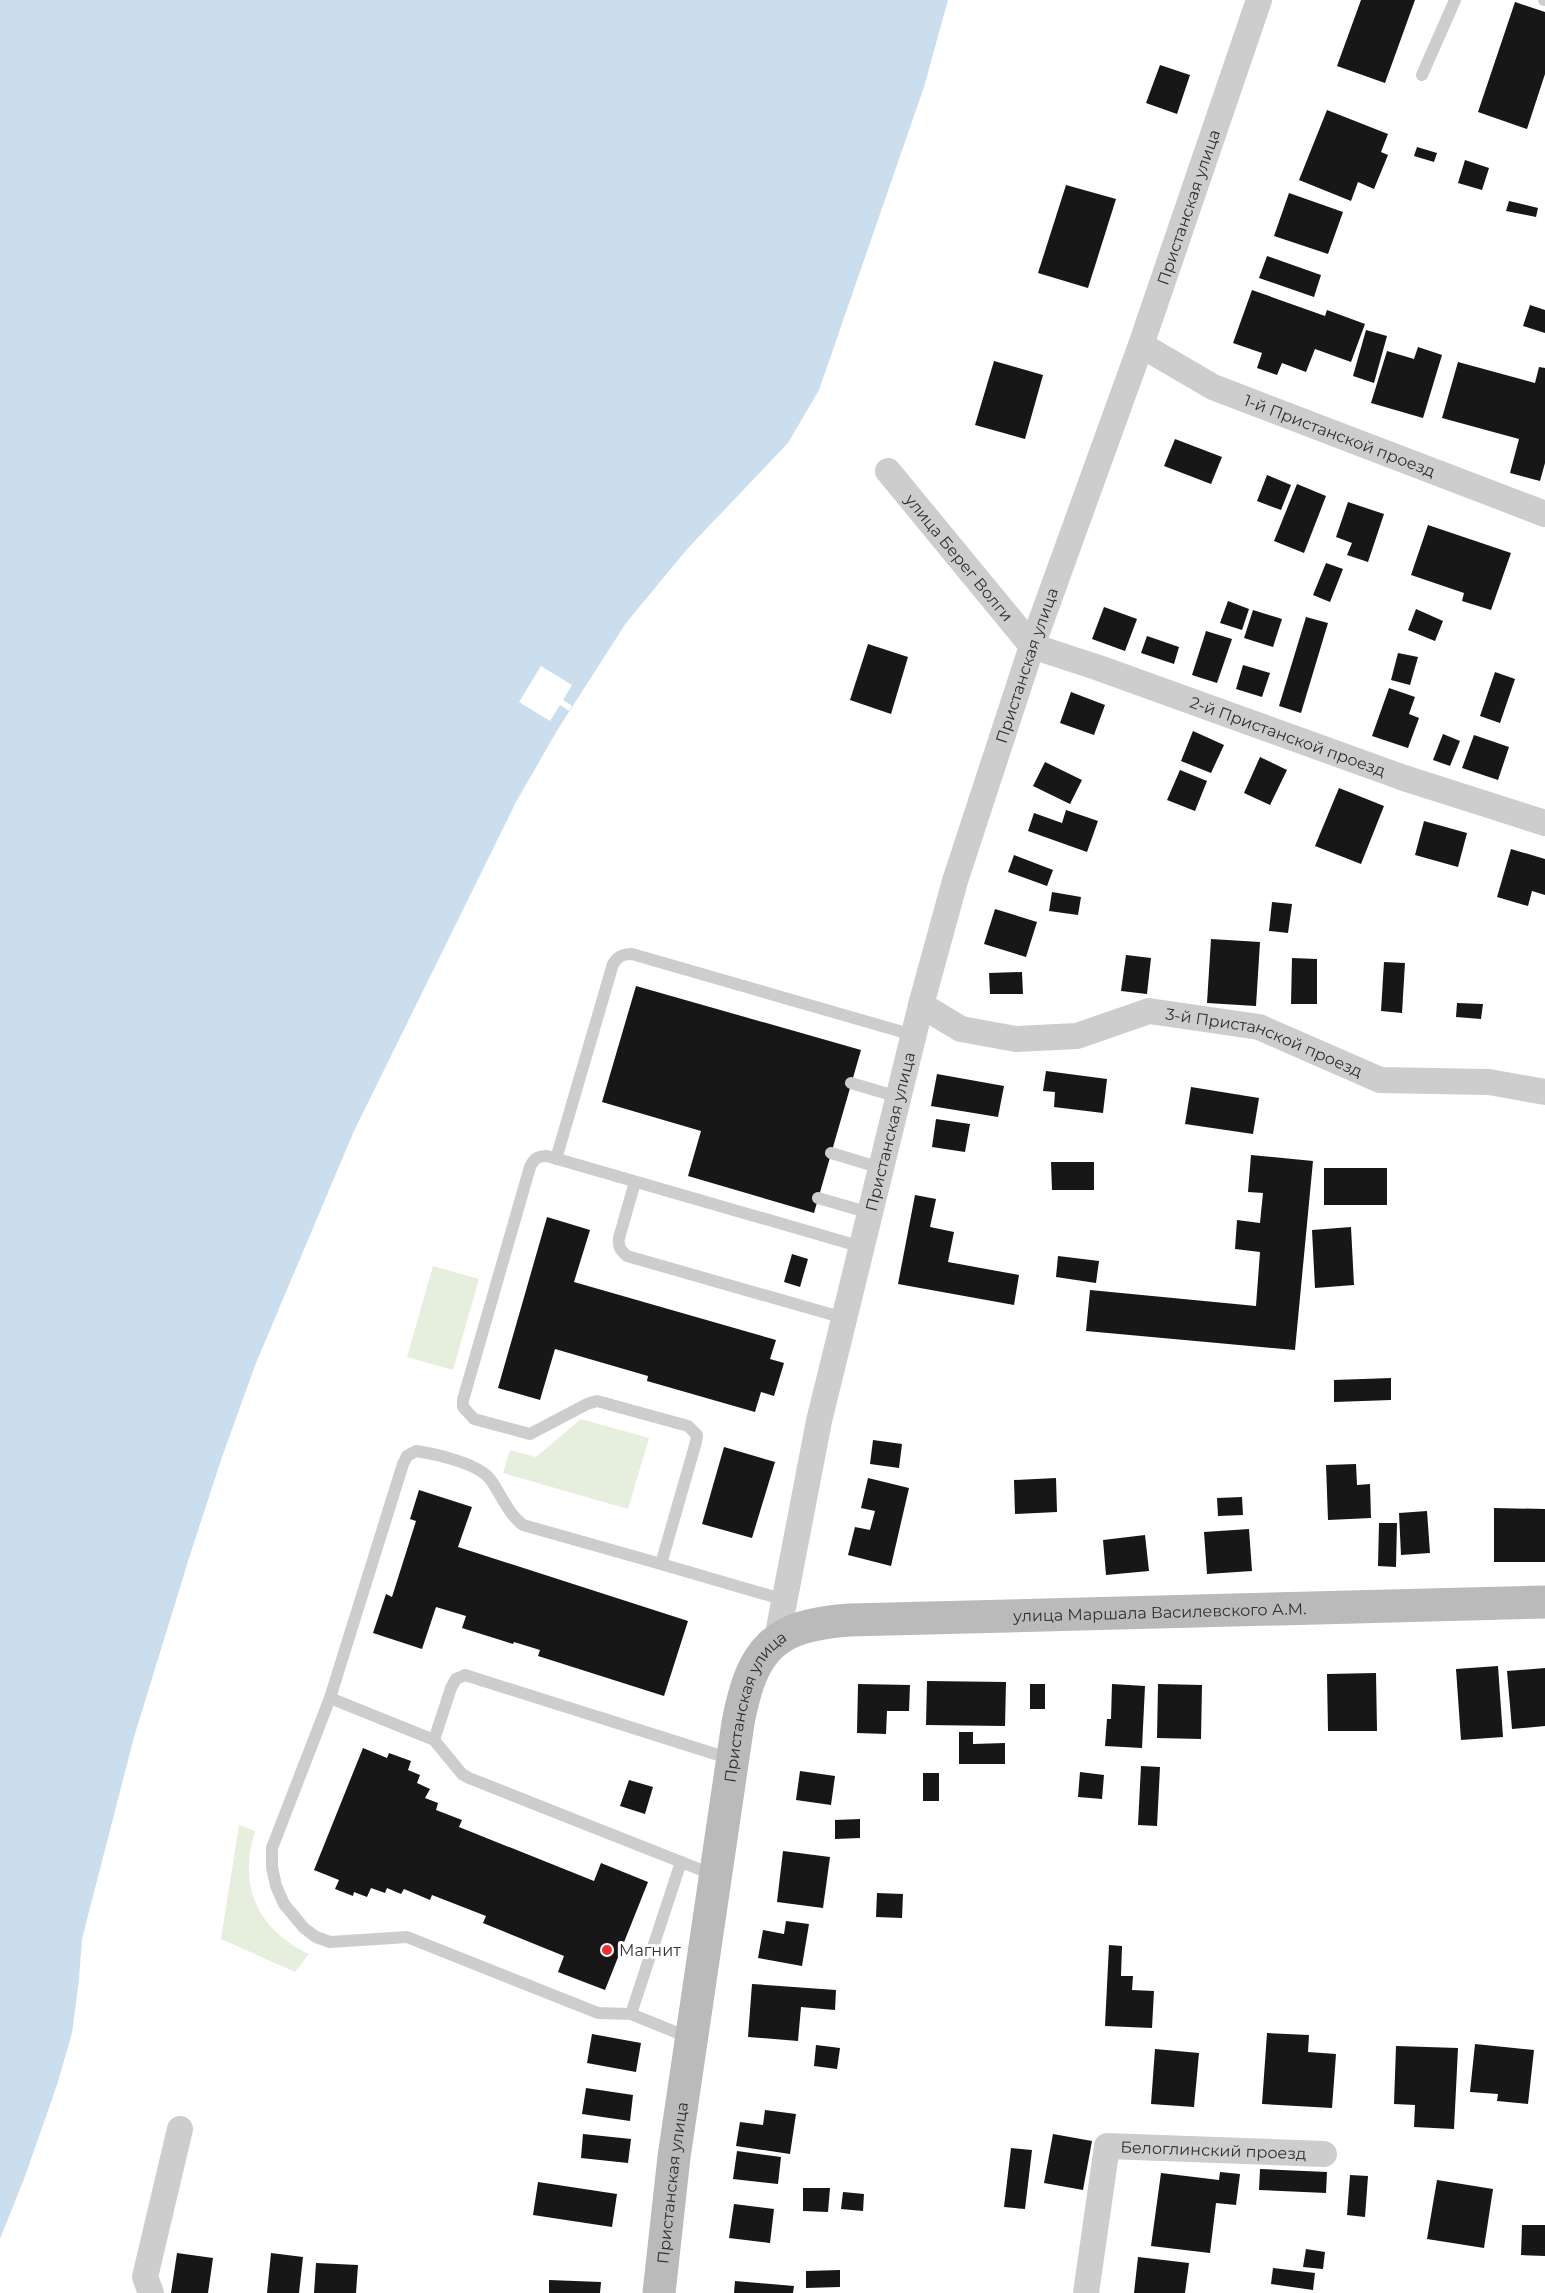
<svg xmlns="http://www.w3.org/2000/svg" width="1545" height="2293" viewBox="0 0 1545 2293" font-family="Montserrat,sans-serif">
<style>
.green{fill:#e6eede}
.water{fill:#cadeee}
.pier{fill:#fff}
.building{fill:#171717}
.lines{fill:none;stroke-linecap:round;stroke-linejoin:round}
.lane{stroke:#cdcdcd;stroke-width:12}
.street{stroke:#cdcdcd;stroke-width:26}
.secondary{stroke:#bababa;stroke-width:33}
.poi-dot{fill:#eb2f32;stroke:#fff;stroke-width:2}
.labels{text-anchor:middle;stroke-width:6;stroke-linejoin:round;paint-order:stroke}
.street-label{font-size:16px;fill:#303030;stroke:#fff}
.poi-label{font-size:16px;fill:#303030;stroke:#fff;text-anchor:start}
</style>
<rect width="100%" height="100%" fill="#fff"/>
<!-- green -->
<g class="green">
<path d="M433,1266L479,1279L453,1370L407,1357Z"/>
<path d="M581,1419L649,1438L628,1509L503,1473L510,1450L536,1457Z"/>
<path d="M239,1825L255,1831C238,1886 257,1929 309,1954L295,1972L221,1939Z"/>
</g>
<!-- water -->
<path class="water" d="M0,0H948L924,87L819,390L788,443L688,548L626,623L558,729L516,802L354,1131L256,1363L222,1457L190,1555L134,1737L82,1939L79,1979L72,2033L57,2085L24,2179L0,2239Z"/>
<!-- pier -->
<path class="pier" d="M541,666L572,685L563,700L572,706L569,711L560,705L550,721L519,702Z"/>
<!-- building -->
<g class="building">
<path d="M1361,0H1415L1385,83L1337,66Z"/>
<path d="M1515,2L1545,12V74L1527,129L1478,112Z"/>
<path d="M1160,65L1190,75L1177,114L1146,103Z"/>
<path d="M1327,110L1388,134L1381,152L1388,155L1374,189L1358,182L1351,201L1299,180Z"/>
<path d="M1417,147L1437,153L1434,162L1414,156Z"/>
<path d="M1465,160L1489,168L1482,190L1458,183Z"/>
<path d="M1066,185L1116,199L1088,288L1038,273Z"/>
<path d="M1289,193L1343,212L1328,254L1274,236Z"/>
<path d="M1509,201L1538,208L1536,217L1506,211Z"/>
<path d="M1267,256L1321,275L1314,297L1259,278Z"/>
<path d="M1252,290L1325,316L1327,310L1365,324L1351,362L1315,349L1306,372L1282,363L1277,375L1257,368L1262,353L1233,343Z"/>
<path d="M1530,305L1545,310V333L1523,326Z"/>
<path d="M1366,330L1387,336L1374,383L1353,376Z"/>
<path d="M1418,347L1442,355L1423,418L1371,403L1387,351L1414,359Z"/>
<path d="M994,361L1043,375L1025,439L975,425Z"/>
<path d="M1458,362L1535,383L1539,367L1545,368V463L1540,481L1510,473L1519,439L1442,418Z"/>
<path d="M1175,439L1222,457L1211,484L1164,466Z"/>
<path d="M1267,475L1291,485L1281,510L1257,501Z"/>
<path d="M1297,484L1326,496L1304,553L1274,541Z"/>
<path d="M1348,502L1384,514L1368,562L1347,555L1352,543L1336,537Z"/>
<path d="M1428,525L1511,553L1491,610L1462,601L1464,593L1411,575Z"/>
<path d="M1326,563L1343,569L1330,602L1313,595Z"/>
<path d="M1228,601L1249,609L1242,630L1220,623Z"/>
<path d="M1104,607L1137,619L1125,651L1092,639Z"/>
<path d="M1416,609L1443,621L1435,641L1408,630Z"/>
<path d="M1253,610L1282,619L1273,647L1244,638Z"/>
<path d="M1306,617L1328,623L1301,713L1279,706Z"/>
<path d="M1206,631L1232,639L1217,683L1192,675Z"/>
<path d="M1147,636L1179,647L1174,664L1141,653Z"/>
<path d="M868,644L908,657L891,714L850,700Z"/>
<path d="M1398,653L1418,657L1410,685L1391,680Z"/>
<path d="M1243,665L1270,673L1262,697L1236,689Z"/>
<path d="M1495,672L1515,679L1500,723L1480,716Z"/>
<path d="M1389,688L1415,697L1409,714L1419,718L1408,748L1372,736Z"/>
<path d="M1071,692L1105,705L1094,735L1060,723Z"/>
<path d="M1193,731L1224,745L1211,773L1181,761Z"/>
<path d="M1443,734L1460,741L1450,766L1433,760Z"/>
<path d="M1474,735L1509,747L1498,780L1462,768Z"/>
<path d="M1260,757L1287,770L1270,805L1244,793Z"/>
<path d="M1045,762L1082,780L1070,804L1033,786Z"/>
<path d="M1180,770L1207,781L1195,811L1167,800Z"/>
<path d="M1339,788L1384,806L1361,864L1315,846Z"/>
<path d="M1066,810L1098,821L1087,852L1028,831L1034,813L1062,823Z"/>
<path d="M1424,821L1467,833L1458,867L1415,855Z"/>
<path d="M1511,849L1545,859V895L1532,891L1528,906L1497,897Z"/>
<path d="M1014,855L1053,870L1047,886L1008,872Z"/>
<path d="M1052,892L1081,897L1078,915L1049,911Z"/>
<path d="M1272,902L1292,904L1288,933L1269,931Z"/>
<path d="M995,909L1037,922L1026,957L984,944Z"/>
<path d="M1211,939L1260,942L1256,1006L1207,1003Z"/>
<path d="M1126,955L1151,958L1147,994L1121,991Z"/>
<path d="M1292,958L1317,959V1004H1291Z"/>
<path d="M1384,962L1405,963L1402,1013L1381,1011Z"/>
<path d="M1022,972L1023,994H990L989,973Z"/>
<path d="M636,986L861,1050L814,1213L688,1176L701,1131L602,1102Z"/>
<path d="M1457,1003L1483,1004L1481,1019L1456,1017Z"/>
<path d="M1046,1071L1107,1079L1103,1113L1054,1107L1055,1092L1043,1091Z"/>
<path d="M937,1074L1004,1086L998,1117L931,1106Z"/>
<path d="M1191,1087L1259,1098L1253,1134L1185,1124Z"/>
<path d="M936,1119L970,1124L965,1152L932,1147Z"/>
<path d="M1251,1155L1313,1161L1295,1350L1086,1331L1090,1290L1256,1306L1260,1252L1235,1249L1237,1220L1260,1223L1263,1193L1248,1192Z"/>
<path d="M1051,1162H1094V1190H1052Z"/>
<rect x="1324" y="1168" width="63" height="37"/>
<path d="M915,1195L936,1199L930,1227L954,1232L948,1262L1019,1275L1014,1305L898,1284Z"/>
<path d="M547,1217L590,1230L574,1282L776,1340L770,1359L784,1363L774,1396L761,1392L755,1412L647,1381L648,1376L555,1349L540,1400L498,1388Z"/>
<path d="M1351,1227L1354,1285L1315,1288L1312,1230Z"/>
<path d="M792,1254L808,1259L800,1287L784,1282Z"/>
<path d="M1058,1256L1099,1261L1096,1283L1056,1277Z"/>
<path d="M1391,1378V1400L1334,1402V1380Z"/>
<path d="M873,1440L902,1444L899,1468L870,1464Z"/>
<path d="M724,1447L775,1462L752,1538L702,1524Z"/>
<path d="M1356,1464L1357,1485L1370,1484L1371,1518L1328,1520L1326,1465Z"/>
<path d="M868,1478L909,1488L891,1566L848,1555L855,1527L870,1530L875,1511L861,1508Z"/>
<path d="M1056,1478L1057,1512L1015,1514L1014,1480Z"/>
<path d="M419,1490L472,1507L458,1547L688,1621L664,1696L538,1656L540,1650L514,1642L513,1644L462,1628L466,1616L436,1607L422,1649L373,1633L386,1594L392,1597L416,1521L410,1519Z"/>
<path d="M1242,1497L1243,1515L1218,1516L1217,1498Z"/>
<path d="M1494,1508L1545,1509V1562H1494Z"/>
<path d="M1427,1511L1430,1553L1401,1555L1399,1513Z"/>
<path d="M1379,1523H1397L1396,1567L1378,1566Z"/>
<path d="M1249,1529L1252,1571L1207,1574L1204,1532Z"/>
<path d="M1145,1535L1149,1571L1106,1575L1103,1540Z"/>
<path d="M1498,1666L1503,1737L1461,1740L1456,1669Z"/>
<path d="M1545,1668V1726L1512,1729L1507,1671Z"/>
<path d="M1376,1673L1377,1731H1328L1327,1674Z"/>
<path d="M927,1681L1006,1682L1005,1726L926,1725Z"/>
<path d="M858,1684L910,1685L909,1711H887L886,1734L857,1733Z"/>
<rect x="1030" y="1684" width="15" height="25"/>
<path d="M1112,1684L1145,1686L1142,1748L1105,1746L1107,1719H1111Z"/>
<path d="M1158,1684L1202,1685L1201,1739L1157,1738Z"/>
<path d="M959,1732H973V1744L1005,1743V1764H959Z"/>
<path d="M363,1748L387,1758L389,1753L411,1761L408,1770L420,1775L417,1783L430,1789L425,1798L438,1803L436,1810L462,1820L459,1827L594,1881L601,1863L648,1882L605,1990L558,1972L564,1956L483,1923L486,1916L432,1895L430,1900L404,1889L401,1894L387,1888L385,1893L371,1888L367,1897L354,1892L353,1896L335,1889L339,1880L314,1870Z"/>
<path d="M1141,1766L1160,1767L1157,1826L1138,1825Z"/>
<path d="M800,1771L835,1776L831,1805L796,1800Z"/>
<path d="M1080,1772L1104,1775L1102,1799L1078,1797Z"/>
<rect x="923" y="1773" width="16" height="28"/>
<path d="M629,1780L653,1787L645,1814L620,1806Z"/>
<path d="M860,1819V1838L835,1839V1820Z"/>
<path d="M783,1851L830,1857L823,1908L777,1902Z"/>
<path d="M877,1893L903,1894L902,1918L876,1917Z"/>
<path d="M786,1921L809,1924L802,1966L758,1958L763,1930L784,1934Z"/>
<path d="M1109,1945L1122,1946L1121,1976H1133L1132,1990L1154,1991L1152,2028L1105,2026Z"/>
<path d="M752,1984L836,1990L835,2010L801,2007L798,2041L748,2037Z"/>
<path d="M1267,2033L1309,2035L1308,2052L1336,2054L1332,2108L1262,2104Z"/>
<path d="M592,2034L641,2043L636,2072L587,2063Z"/>
<path d="M1475,2044L1534,2050L1528,2104L1497,2101L1498,2094L1470,2092Z"/>
<path d="M816,2045L840,2048L837,2069L814,2066Z"/>
<path d="M1396,2046L1458,2048L1454,2129L1414,2127L1415,2105L1394,2104Z"/>
<path d="M1155,2049L1199,2053L1194,2107L1151,2104Z"/>
<path d="M586,2088L633,2095L630,2121L582,2114Z"/>
<path d="M765,2110L796,2114L790,2154L736,2146L740,2122L763,2125Z"/>
<path d="M583,2134L631,2139L628,2163L581,2158Z"/>
<path d="M1053,2134L1092,2141L1083,2190L1044,2183Z"/>
<path d="M1011,2148L1032,2150L1025,2209L1004,2207Z"/>
<path d="M737,2151L781,2157L778,2184L733,2179Z"/>
<path d="M1260,2169L1327,2172L1326,2193L1259,2190Z"/>
<path d="M1220,2172L1240,2174L1236,2205L1216,2203L1210,2253L1151,2246L1161,2173L1219,2180Z"/>
<path d="M1350,2175L1368,2176L1365,2217L1347,2215Z"/>
<path d="M1437,2180L1493,2189L1484,2248L1427,2239Z"/>
<path d="M538,2182L617,2194L612,2227L533,2215Z"/>
<path d="M803,2188H830L828,2212L803,2211Z"/>
<path d="M843,2192L864,2194L863,2211L841,2209Z"/>
<path d="M734,2204L774,2209L770,2243L729,2238Z"/>
<path d="M1522,2225H1545V2256L1521,2255Z"/>
<path d="M1306,2249L1325,2252L1323,2269L1303,2267Z"/>
<path d="M177,2253L213,2258L208,2293H171Z"/>
<path d="M271,2253L303,2257L299,2293H267Z"/>
<path d="M1138,2257L1189,2263L1185,2293H1134Z"/>
<path d="M316,2263L358,2265L356,2293H314Z"/>
<path d="M1273,2268L1315,2273L1313,2290L1271,2284Z"/>
<path d="M840,2270V2287L806,2288V2271Z"/>
<path d="M549,2280L601,2282L600,2293H549Z"/>
<path d="M735,2281L794,2286L793,2293H734Z"/>
</g>
<g class="lines">
<!-- lane -->
<g class="lane">
<path d="M1544,0H1545"/>
<path d="M1422,75L1455,0"/>
<path d="M851,1083L898,1097"/>
<path d="M831,1153L881,1168"/>
<path d="M556,1159L613,964C618,956 623,954 632,954L913,1035"/>
<path d="M635,1182L619,1238C618,1246 620,1250 627,1256L844,1318"/>
<path d="M818,1198L870,1213"/>
<path d="M785,1600L661,1564L696,1442L697,1435L688,1426L597,1401L587,1404L530,1434L474,1419L463,1407V1400L530,1167C534,1159 537,1156 547,1156L862,1247"/>
<path d="M330,1698L403,1464L407,1456L416,1451C436,1454 477,1463 490,1479C501,1494 508,1514 523,1525L661,1564"/>
<path d="M434,1740L451,1688L456,1679L465,1675L731,1759"/>
<path d="M631,2014L681,1862"/>
<path d="M690,2038L631,2014L598,2013L407,1937L330,1942L316,1937L304,1928L284,1904L276,1886L272,1867V1848L330,1698L434,1740L462,1774L469,1778L714,1875"/>
</g>
<!-- street -->
<g class="street">
<path id="s1" d="M1141,345L1213,387L1545,514"/>
<path id="s2" d="M888,471L1032,646L1099,668L1404,778L1545,823"/>
<path id="s3" d="M921,1005L961,1029L1016,1039L1077,1036L1149,1011L1259,1027L1380,1080L1489,1082L1545,1092"/>
<path id="s4" d="M777,1639L819,1421L921,1005L955,881L1032,646L1141,345L1259,0"/>
<path d="M151,2293L145,2277L180,2129"/>
<path id="s5" d="M1086,2293L1107,2146L1324,2154"/>
</g>
<!-- secondary -->
<path class="secondary" id="s6" d="M659,2293L674,2157L738,1723C752,1649 773,1625 850,1620L1545,1602"/>
</g>
<!-- markers -->
<circle class="poi-dot" cx="607" cy="1950" r="6"/>
<g class="labels">
<!-- street labels -->
<g class="street-label">
<text dy="6" stroke="none"><textPath href="#s4" startOffset="1492">Пристанская улица</textPath></text>
<text dy="6" stroke="none"><textPath href="#s1" startOffset="219">1-й Пристанской проезд</textPath></text>
<text dy="6" stroke="none"><textPath href="#s2" startOffset="112">улица Берег Волги</textPath></text>
<text dy="6" stroke="none"><textPath href="#s4" startOffset="1006">Пристанская улица</textPath></text>
<text dy="6" stroke="none"><textPath href="#s2" startOffset="498">2-й Пристанской проезд</textPath></text>
<text dy="6" stroke="none"><textPath href="#s3" startOffset="360">3-й Пристанской проезд</textPath></text>
<text dy="6" stroke="none"><textPath href="#s4" startOffset="520">Пристанская улица</textPath></text>
<text dy="6" stroke="none"><textPath href="#s6" startOffset="1056">улица Маршала Василевского А.М.</textPath></text>
<text dy="6" stroke="none"><textPath href="#s6" startOffset="597">Пристанская улица</textPath></text>
<text dy="6" stroke="none"><textPath href="#s5" startOffset="255">Белоглинский проезд</textPath></text>
<text dy="6" stroke="none"><textPath href="#s6" startOffset="111">Пристанская улица</textPath></text>
</g>
<!-- poi labels -->
<g class="poi-label">
<text x="619" y="1956">Магнит</text>
</g>
</g>
</svg>
